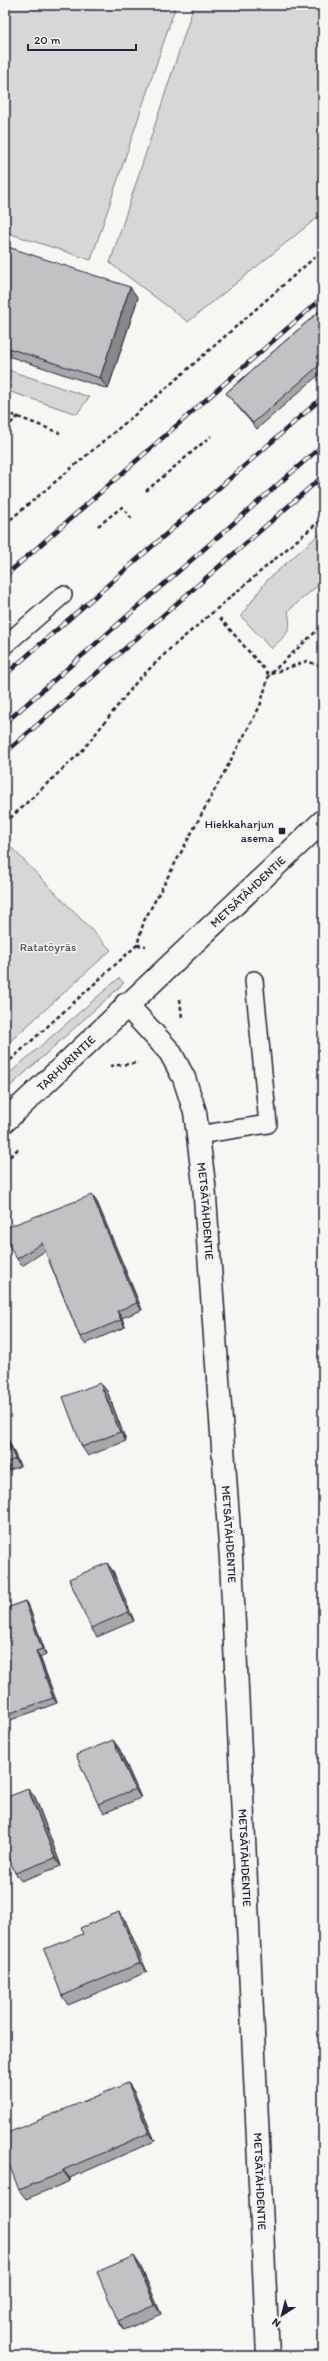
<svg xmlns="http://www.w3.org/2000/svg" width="328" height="2361" viewBox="0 0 328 2361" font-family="Itim,sans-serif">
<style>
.green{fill:#d7d7d7;stroke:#7c7c89}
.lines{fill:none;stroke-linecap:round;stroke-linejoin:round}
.lane-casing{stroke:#22223b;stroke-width:20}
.street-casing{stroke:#22223b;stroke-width:25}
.secondary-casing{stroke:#22223b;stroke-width:25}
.path{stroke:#22223b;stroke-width:2.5;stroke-dasharray:4 3;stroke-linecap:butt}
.lane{stroke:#f6f6f2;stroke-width:17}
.street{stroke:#f6f6f2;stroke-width:22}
.secondary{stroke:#f6f6f2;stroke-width:22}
.rail-casing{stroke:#22223b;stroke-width:4.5}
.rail{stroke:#f6f6f2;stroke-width:3;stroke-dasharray:9;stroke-linecap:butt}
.wall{fill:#a7a7a9;stroke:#22223b}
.shaded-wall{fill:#888889;stroke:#22223b}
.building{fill:#c2c2c4;stroke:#22223b}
.poi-dot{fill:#22223b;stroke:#f6f6f2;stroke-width:1.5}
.labels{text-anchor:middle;stroke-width:3;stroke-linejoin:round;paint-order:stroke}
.poi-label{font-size:12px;fill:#22223b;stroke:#f6f6f2;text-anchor:end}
.street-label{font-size:12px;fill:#22223b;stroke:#f6f6f2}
.park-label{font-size:12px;fill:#4f4f62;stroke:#f6f6f2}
</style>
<rect width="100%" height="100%" fill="#f6f6f2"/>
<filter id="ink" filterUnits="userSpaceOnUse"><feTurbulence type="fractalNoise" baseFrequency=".025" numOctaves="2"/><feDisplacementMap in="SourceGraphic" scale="8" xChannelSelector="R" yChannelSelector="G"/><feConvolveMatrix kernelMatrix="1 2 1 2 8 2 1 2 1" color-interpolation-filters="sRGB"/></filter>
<g filter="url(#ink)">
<!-- green -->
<g class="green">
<path d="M5,5H176L91,260L5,232Z"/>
<path d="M194,5H323V213L188,322L110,263Z"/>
<path d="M5,369L89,397L77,414L5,390Z"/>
<path d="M323,531V581L288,611C293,633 286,634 271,649L241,616L267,580Z"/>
<path d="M7,843L111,950L5,1046V844Z"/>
<path d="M119,978L124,983L5,1091V1077Z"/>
</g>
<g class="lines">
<defs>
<g id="lane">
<path d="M5,645L63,595"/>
<path d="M198,1135L268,1124L254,980"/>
</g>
<g id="street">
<path id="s1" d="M126,1004L170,1052L184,1078L195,1112L204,1184L231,1559L268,2356"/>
</g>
<g id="secondary">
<path id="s2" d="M5,1121L323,821"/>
</g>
</defs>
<!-- lane casing -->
<use href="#lane" class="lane-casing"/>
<!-- street casing -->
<use href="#street" class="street-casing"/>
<!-- secondary casing -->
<use href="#secondary" class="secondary-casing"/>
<!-- path -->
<g class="path">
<path d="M5,412L60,433"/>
<path d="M5,428L19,416"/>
<path d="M146,491L211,436"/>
<path d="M5,524L156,397L323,250"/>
<path d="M98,526L122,507L132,519"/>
<path d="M220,618L269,675"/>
<path d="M271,674L307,661L323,667"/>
<path d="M5,823L82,751L138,680L171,648L323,518"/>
<path d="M137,945L146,946"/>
<path d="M180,999L182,1018"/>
<path d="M5,1065L137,945L144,921L260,706L269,675L323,625"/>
<path d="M110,1066L138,1063"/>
<path d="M5,1161L18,1149"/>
</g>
<!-- lane -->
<use href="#lane" class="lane"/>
<!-- street -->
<use href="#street" class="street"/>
<!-- secondary -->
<use href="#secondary" class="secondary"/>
<defs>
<g id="rail">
<path d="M5,576L323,297"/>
<path d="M5,675L323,397"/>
<path d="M5,723L323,445"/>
<path d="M5,753L323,476"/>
</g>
</defs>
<!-- rail casing -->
<use href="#rail" class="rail-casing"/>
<!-- rail -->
<use href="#rail" class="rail"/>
</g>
<!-- wall -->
<g class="wall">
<path d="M5,246L138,298L108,389L5,355Z"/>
<path d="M323,308V371L257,429L230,398L226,393Z"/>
<path d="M97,1202L142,1310L122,1318L125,1327L85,1344L80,1337L45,1251L22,1266L17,1259Z"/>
<path d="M100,1383L107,1391L126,1441L88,1456L82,1447Z"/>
<path d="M5,1432L20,1466L5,1472Z"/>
<path d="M113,1571L134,1621L97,1637L91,1628Z"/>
<path d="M25,1601L29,1607L46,1654L40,1657L57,1703L8,1721L5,1717V1609Z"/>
<path d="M119,1748L141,1798L104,1813L98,1804Z"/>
<path d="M35,1797L61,1866L21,1881L15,1873Z"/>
<path d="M119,1912L125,1920L147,1972L68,2005L62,1996L83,1934Z"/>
<path d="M128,2083L134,2092L155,2141L70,2178V2181L26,2199L19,2190Z"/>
<path d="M140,2265L161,2314L124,2330L118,2321Z"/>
</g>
<!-- shaded-wall -->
<g class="shaded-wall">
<path d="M130,287L138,298L108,389L100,378Z"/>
<path d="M92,1195L97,1202L142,1310L137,1303Z"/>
<path d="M117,1311L122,1318L125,1327L121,1320Z"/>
<path d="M100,1383L107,1391L126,1441L120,1432Z"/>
<path d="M5,1432L20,1466L15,1459L5,1436Z"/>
<path d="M107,1563L113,1571L134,1621L128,1612Z"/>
<path d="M25,1601L29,1607L46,1654L42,1649Z"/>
<path d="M36,1651L40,1657L57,1703L53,1698Z"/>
<path d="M113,1740L119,1748L141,1798L135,1789Z"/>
<path d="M28,1789L35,1797L61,1866L55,1858Z"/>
<path d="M119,1912L125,1920L147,1972L140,1963Z"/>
<path d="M128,2083L134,2092L155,2141L149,2133Z"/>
<path d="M63,2170L70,2178V2181L64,2172Z"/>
<path d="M134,2256L140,2265L161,2314L155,2305Z"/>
</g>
<!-- building -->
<g class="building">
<path d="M5,246L130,287L100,378L5,347Z"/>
<path d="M323,308V362L253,423L226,393Z"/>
<path d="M92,1195L137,1303L117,1311L121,1320L80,1337L42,1243L17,1259L5,1239V1228Z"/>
<path d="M100,1383L120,1432L82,1447L63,1397Z"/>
<path d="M5,1436L15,1459L5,1463Z"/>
<path d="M107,1563L128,1612L91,1628L69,1579Z"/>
<path d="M25,1601L42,1649L36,1651L53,1698L5,1715V1609Z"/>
<path d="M113,1740L135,1789L98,1804L76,1755Z"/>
<path d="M28,1789L55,1858L15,1873L5,1846V1798Z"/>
<path d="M119,1912L140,1963L62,1996L44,1949L83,1934L80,1928Z"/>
<path d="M128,2083L149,2133L63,2170L64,2172L19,2190L5,2154V2134Z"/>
<path d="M134,2256L155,2305L118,2321L97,2272Z"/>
</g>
</g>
<!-- markers -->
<rect class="poi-dot" x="278" y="827" width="8" height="8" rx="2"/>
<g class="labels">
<!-- poi labels -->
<g class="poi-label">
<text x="274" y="828">Hiekkaharjun<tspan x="274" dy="14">asema</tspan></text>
</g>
<!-- street labels -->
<g class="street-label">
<text dy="4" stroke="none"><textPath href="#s2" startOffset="334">METSÄTÄHDENTIE</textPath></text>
<text dy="4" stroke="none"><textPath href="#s2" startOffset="84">TARHURINTIE</textPath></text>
<text dy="4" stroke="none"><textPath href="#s1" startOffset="230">METSÄTÄHDENTIE</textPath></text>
<text dy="4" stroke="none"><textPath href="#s1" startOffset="554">METSÄTÄHDENTIE</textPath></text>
<text dy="4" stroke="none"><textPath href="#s1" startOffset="878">METSÄTÄHDENTIE</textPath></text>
<text dy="4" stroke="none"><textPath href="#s1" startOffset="1202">METSÄTÄHDENTIE</textPath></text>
</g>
<!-- park labels -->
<g class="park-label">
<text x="48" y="951">Ratatöyräs</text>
</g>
</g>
<!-- margin -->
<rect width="328" height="2361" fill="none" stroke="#f6f6f2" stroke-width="20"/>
<rect x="10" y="10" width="308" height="2341" fill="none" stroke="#22223b" stroke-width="1.5" filter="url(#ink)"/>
<!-- north arrow -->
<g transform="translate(282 2315) rotate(216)" stroke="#f6f6f2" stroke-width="3" paint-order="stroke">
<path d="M0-3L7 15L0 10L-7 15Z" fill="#22223b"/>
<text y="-6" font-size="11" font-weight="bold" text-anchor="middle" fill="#22223b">N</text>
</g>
<!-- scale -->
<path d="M28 44v6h108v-6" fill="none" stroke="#22223b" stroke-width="2"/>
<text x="34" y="44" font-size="12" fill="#22223b" stroke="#f6f6f2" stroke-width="3" paint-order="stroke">20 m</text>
</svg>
